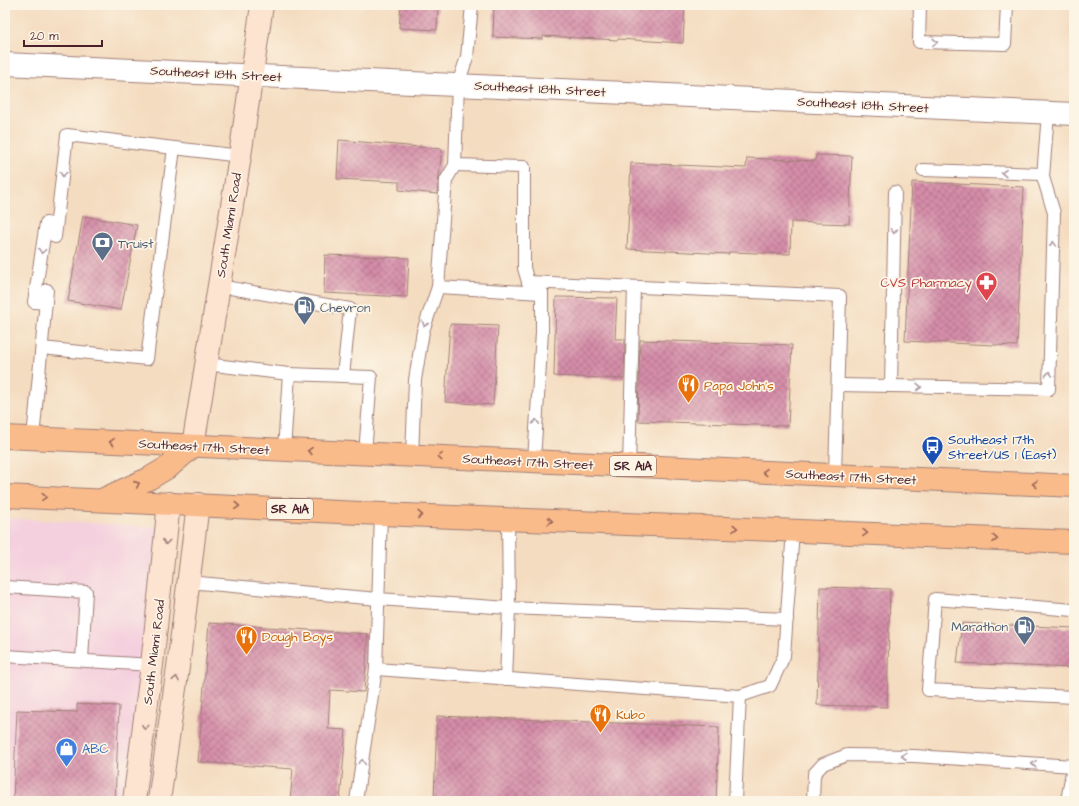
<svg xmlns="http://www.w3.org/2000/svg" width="1079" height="806" viewBox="0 0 1079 806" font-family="'Architects Daughter',sans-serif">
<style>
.built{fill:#f4cfde}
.building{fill:url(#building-cross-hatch)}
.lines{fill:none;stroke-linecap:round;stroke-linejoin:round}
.lane-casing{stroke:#9f7e76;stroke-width:14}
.street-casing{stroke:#9f7e76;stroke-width:24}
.secondary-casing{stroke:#9f7e76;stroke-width:24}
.primary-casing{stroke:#9f7e76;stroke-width:24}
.lane{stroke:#fff;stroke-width:12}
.street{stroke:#fff;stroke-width:22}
.secondary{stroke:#fde4d1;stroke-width:22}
.primary{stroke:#fabb8b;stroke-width:22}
.oneway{stroke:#ae9aa0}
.oneway2{stroke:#996556}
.oneway3{stroke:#a4827e}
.labels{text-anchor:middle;stroke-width:3.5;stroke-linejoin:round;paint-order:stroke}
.shield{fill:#fcf5e5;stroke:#7f5f63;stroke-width:1}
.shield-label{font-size:12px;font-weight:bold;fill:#4a1f2b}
.street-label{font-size:13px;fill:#4a1f2b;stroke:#fcf5e5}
.service-label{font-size:13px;fill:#4e5e75;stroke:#fcf5e5;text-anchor:start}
.health-label{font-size:13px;fill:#be3a42;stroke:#fcf5e5;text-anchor:end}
.food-label{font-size:13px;fill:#c56008;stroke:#fcf5e5;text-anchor:start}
.transit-label{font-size:13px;fill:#164399;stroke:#fcf5e5;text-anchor:start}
.shop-label{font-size:13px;fill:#366cbe;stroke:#fcf5e5;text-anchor:start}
</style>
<defs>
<pattern id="building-cross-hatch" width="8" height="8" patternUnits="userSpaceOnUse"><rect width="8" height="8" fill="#d58da9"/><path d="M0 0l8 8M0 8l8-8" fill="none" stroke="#af738a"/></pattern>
</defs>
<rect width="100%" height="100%" fill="#fcf5e5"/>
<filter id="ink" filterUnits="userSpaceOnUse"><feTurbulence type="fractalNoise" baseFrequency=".025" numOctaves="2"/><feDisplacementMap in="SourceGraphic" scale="8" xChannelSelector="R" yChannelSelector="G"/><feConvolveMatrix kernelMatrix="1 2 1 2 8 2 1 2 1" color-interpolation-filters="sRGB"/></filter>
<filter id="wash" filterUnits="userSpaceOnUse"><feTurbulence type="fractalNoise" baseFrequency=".012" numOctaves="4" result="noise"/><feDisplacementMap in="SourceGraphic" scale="16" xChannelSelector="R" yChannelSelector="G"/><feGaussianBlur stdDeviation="0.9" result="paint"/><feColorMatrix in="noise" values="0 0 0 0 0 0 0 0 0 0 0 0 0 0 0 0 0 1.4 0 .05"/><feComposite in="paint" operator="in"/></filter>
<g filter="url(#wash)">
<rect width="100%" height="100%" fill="#f4dcc0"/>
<!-- built -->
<path class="built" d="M5,518L158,527L126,801H5Z"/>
<g id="blocks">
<!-- building -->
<g class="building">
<path d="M401,5H438L437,30L399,28Z"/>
<path d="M494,5H685L683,43L618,39V40L543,36V39L493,37Z"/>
<path d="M339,140L442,149L437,194L399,190V182L337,179Z"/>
<path d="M816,155L852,156L849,224L791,222L790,254L729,252V254L627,249L631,163L746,168L747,158L815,161Z"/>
<path d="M912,182L1024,187L1017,346L905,341Z"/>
<path d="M83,216L137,225L121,310L68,301Z"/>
<path d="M325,255L409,258L407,297L324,293Z"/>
<path d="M556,297L617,298L615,339H625L624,379L554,376Z"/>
<path d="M450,324L498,326L493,405L445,402Z"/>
<path d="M640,340L792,345L788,426L638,421Z"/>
<path d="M820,587L890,589L887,707L817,705Z"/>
<path d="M209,623L368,634L364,692L330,690L328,729L346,730L340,801H290L293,769L198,762Z"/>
<path d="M962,623L1074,628L1073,668L957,663Z"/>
<path d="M77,704L119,706L115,801H13L17,710L77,712Z"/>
<path d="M437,716L719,727L716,801H434Z"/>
</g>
</g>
</g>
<g filter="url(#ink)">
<use href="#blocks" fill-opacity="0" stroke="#9f7e76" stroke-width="1"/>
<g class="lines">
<defs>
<g id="lane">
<path d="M472,5L467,57L458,84L455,165L524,167V268L528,282L542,293"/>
<path d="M920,5L919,42L1005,44L1007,5"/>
<path d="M455,165L446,180L438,287L542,293"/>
<path d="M923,170L1043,174"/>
<path d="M55,237L67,135L240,156"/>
<path d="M528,282L840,296L835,475"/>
<path d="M219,286L350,309L343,376"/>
<path d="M46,303L34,302L46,223L56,225"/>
<path d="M42,348L147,359L174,148"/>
<path d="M206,364L289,374"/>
<path d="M839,385L1049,389L1054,213L1043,177L1048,113"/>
<path d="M891,386L895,192"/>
<path d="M33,438L47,290"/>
<path d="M284,450L289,374L371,377L365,453"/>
<path d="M412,456L415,380L423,331L438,287"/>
<path d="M534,461L542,332V293"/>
<path d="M629,466L634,287"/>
<path d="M508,519L509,608L787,619"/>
<path d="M188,582L378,599L509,608L506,679"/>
<path d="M5,587L86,592L82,660"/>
<path d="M1074,610L935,599L928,690L1074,697"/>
<path d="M5,656L152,665"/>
<path d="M376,669L740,696L735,801"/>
<path d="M740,696L770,686L784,656L793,530"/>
<path d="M356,801L376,669L381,514"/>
<path d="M813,801L814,774L823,764L847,755L914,756L1074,766"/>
<path d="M1067,801L1073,766"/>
</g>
<path id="street" d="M5,64L1074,114"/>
<g id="secondary">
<path d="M193,446L240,156L262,5"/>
<path d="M134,801L152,665L169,503"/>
<path d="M159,801L178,667L198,504"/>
</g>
<g id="primary">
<path d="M5,437L1074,486"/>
<path d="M5,496L381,514L1074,542"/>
<path d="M106,498L150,478L170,466L193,446"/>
</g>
</defs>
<!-- lane casing -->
<use href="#lane" class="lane-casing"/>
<!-- street casing -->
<use href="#street" class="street-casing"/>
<!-- secondary casing -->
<use href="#secondary" class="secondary-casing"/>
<!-- primary casing -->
<use href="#primary" class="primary-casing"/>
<!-- lane -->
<use href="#lane" class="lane"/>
<!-- street -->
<use href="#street" class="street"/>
<!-- secondary -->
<use href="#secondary" class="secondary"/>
<!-- primary -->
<use href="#primary" class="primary"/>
</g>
<!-- one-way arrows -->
<defs><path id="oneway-chevron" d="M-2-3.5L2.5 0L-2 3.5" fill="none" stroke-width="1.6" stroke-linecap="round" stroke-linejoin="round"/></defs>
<g class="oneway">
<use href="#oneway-chevron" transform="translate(935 42) rotate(2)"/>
<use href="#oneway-chevron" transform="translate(1004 173) rotate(-178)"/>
<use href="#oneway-chevron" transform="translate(63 174) rotate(97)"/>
<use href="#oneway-chevron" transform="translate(894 231) rotate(91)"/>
<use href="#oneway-chevron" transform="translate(1053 244) rotate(-88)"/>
<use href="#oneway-chevron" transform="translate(42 251) rotate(98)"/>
<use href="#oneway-chevron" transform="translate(425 324) rotate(109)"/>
<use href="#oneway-chevron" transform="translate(1049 374) rotate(-88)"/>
<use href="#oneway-chevron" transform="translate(919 387) rotate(1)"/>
<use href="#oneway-chevron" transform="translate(536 422) rotate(-86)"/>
<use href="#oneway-chevron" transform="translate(904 756) rotate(-180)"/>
<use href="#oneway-chevron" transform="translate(362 762) rotate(-82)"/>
<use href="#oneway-chevron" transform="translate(1034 764) rotate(-176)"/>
</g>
<g class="oneway2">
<use href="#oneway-chevron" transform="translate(112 442) rotate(-177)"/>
<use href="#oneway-chevron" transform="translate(310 451) rotate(-178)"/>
<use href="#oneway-chevron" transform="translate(440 457) rotate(-177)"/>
<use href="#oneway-chevron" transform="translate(765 472) rotate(-177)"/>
<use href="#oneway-chevron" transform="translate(137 484) rotate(-24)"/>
<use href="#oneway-chevron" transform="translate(1035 484) rotate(-177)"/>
<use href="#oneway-chevron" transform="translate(44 497) rotate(3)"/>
<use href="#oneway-chevron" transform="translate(237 506) rotate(3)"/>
<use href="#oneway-chevron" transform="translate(420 515) rotate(2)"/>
<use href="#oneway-chevron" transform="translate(550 521) rotate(2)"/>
<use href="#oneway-chevron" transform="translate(735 528) rotate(2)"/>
<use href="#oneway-chevron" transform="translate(865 533) rotate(2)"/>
<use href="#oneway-chevron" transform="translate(995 539) rotate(2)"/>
</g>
<g class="oneway3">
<use href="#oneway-chevron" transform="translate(166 542) rotate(96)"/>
<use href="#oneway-chevron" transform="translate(176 679) rotate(-80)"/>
<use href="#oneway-chevron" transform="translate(145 727) rotate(97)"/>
</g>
</g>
<!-- icons -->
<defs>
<symbol id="bank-pin" viewBox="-11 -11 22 30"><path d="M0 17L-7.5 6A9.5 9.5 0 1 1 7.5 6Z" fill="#5c6f8a" stroke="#fcf5e5"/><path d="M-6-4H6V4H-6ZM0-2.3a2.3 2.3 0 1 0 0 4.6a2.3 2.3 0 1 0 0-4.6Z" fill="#fff"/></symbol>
<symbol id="pharmacy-pin" viewBox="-11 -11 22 30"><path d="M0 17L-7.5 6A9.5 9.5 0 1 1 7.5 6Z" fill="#e0444e" stroke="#fcf5e5"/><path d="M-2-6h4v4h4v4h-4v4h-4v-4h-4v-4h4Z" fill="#fff"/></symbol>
<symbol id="fuel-pin" viewBox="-11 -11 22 30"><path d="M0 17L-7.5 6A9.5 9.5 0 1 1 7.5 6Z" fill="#5c6f8a" stroke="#fcf5e5"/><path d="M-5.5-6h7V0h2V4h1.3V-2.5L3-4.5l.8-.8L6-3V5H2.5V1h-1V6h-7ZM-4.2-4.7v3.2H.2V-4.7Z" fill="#fff"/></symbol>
<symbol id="restaurant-pin" viewBox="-11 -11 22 30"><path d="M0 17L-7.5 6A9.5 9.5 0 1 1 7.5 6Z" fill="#e8710a" stroke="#fcf5e5"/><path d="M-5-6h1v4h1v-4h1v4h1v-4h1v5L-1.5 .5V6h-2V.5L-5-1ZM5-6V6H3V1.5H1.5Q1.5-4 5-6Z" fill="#fff"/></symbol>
<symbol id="bus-pin" viewBox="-11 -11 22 30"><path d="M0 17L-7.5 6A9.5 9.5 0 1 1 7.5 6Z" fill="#1a4fb4" stroke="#fcf5e5"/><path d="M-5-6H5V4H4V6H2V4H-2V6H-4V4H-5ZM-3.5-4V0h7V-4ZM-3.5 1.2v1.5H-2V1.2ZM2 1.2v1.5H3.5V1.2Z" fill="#fff"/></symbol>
<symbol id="shop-pin" viewBox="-11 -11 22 30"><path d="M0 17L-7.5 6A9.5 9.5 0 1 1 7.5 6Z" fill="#3f7fe0" stroke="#fcf5e5"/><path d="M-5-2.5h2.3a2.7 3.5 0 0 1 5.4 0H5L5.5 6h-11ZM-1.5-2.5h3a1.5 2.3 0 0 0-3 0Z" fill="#fff"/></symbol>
</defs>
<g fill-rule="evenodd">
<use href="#bank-pin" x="90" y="230" width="25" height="34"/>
<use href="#pharmacy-pin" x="974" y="270" width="25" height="34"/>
<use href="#fuel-pin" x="292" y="294" width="25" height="34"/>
<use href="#restaurant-pin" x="676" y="372" width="25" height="34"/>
<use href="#bus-pin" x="920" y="434" width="25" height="34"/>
<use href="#fuel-pin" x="1012" y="614" width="25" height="34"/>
<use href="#restaurant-pin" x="234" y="624" width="25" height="34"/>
<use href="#restaurant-pin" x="588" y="702" width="25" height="34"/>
<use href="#shop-pin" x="54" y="736" width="25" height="34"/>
</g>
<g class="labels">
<!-- shield labels -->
<g class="shield">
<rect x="610" y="456" width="46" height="20" rx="3"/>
<rect x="267" y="499" width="46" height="20" rx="3"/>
</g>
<g class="shield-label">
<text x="633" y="470">SR A1A</text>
<text x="290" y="513">SR A1A</text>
</g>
<!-- street labels -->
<g class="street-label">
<text transform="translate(216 73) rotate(3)" y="5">Southeast 18th Street</text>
<text transform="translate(540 88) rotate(3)" y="5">Southeast 18th Street</text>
<text transform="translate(863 104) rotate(3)" y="5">Southeast 18th Street</text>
<text transform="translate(228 225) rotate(-81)" y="5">South Miami Road</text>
<text transform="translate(204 446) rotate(3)" y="5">Southeast 17th Street</text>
<text transform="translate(528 461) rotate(3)" y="5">Southeast 17th Street</text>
<text transform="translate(851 476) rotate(3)" y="5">Southeast 17th Street</text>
<text transform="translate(153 652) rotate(-83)" y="5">South Miami Road</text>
</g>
<!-- service labels -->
<g class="service-label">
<text x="118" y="248">Truist</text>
<text x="320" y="312">Chevron</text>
<text x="1008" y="631" text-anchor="end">Marathon</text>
</g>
<!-- health labels -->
<g class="health-label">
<text x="972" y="287">CVS Pharmacy</text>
</g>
<!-- food labels -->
<g class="food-label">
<text x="704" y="390">Papa John's</text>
<text x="262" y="641">Dough Boys</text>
<text x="616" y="719">Kubo</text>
</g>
<!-- transit labels -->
<g class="transit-label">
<text x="948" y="444">Southeast 17th<tspan x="948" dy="15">Street/US 1 (East)</tspan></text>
</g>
<!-- shop labels -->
<g class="shop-label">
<text x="82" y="753">ABC</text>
</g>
</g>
<!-- margin -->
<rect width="1079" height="806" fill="none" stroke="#fcf5e5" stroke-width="20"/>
<!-- scale -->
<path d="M24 40v6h78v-6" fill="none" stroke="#4a1f2b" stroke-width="2"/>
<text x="30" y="40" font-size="12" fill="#4a1f2b" stroke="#fcf5e5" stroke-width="3" paint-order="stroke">20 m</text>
</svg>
